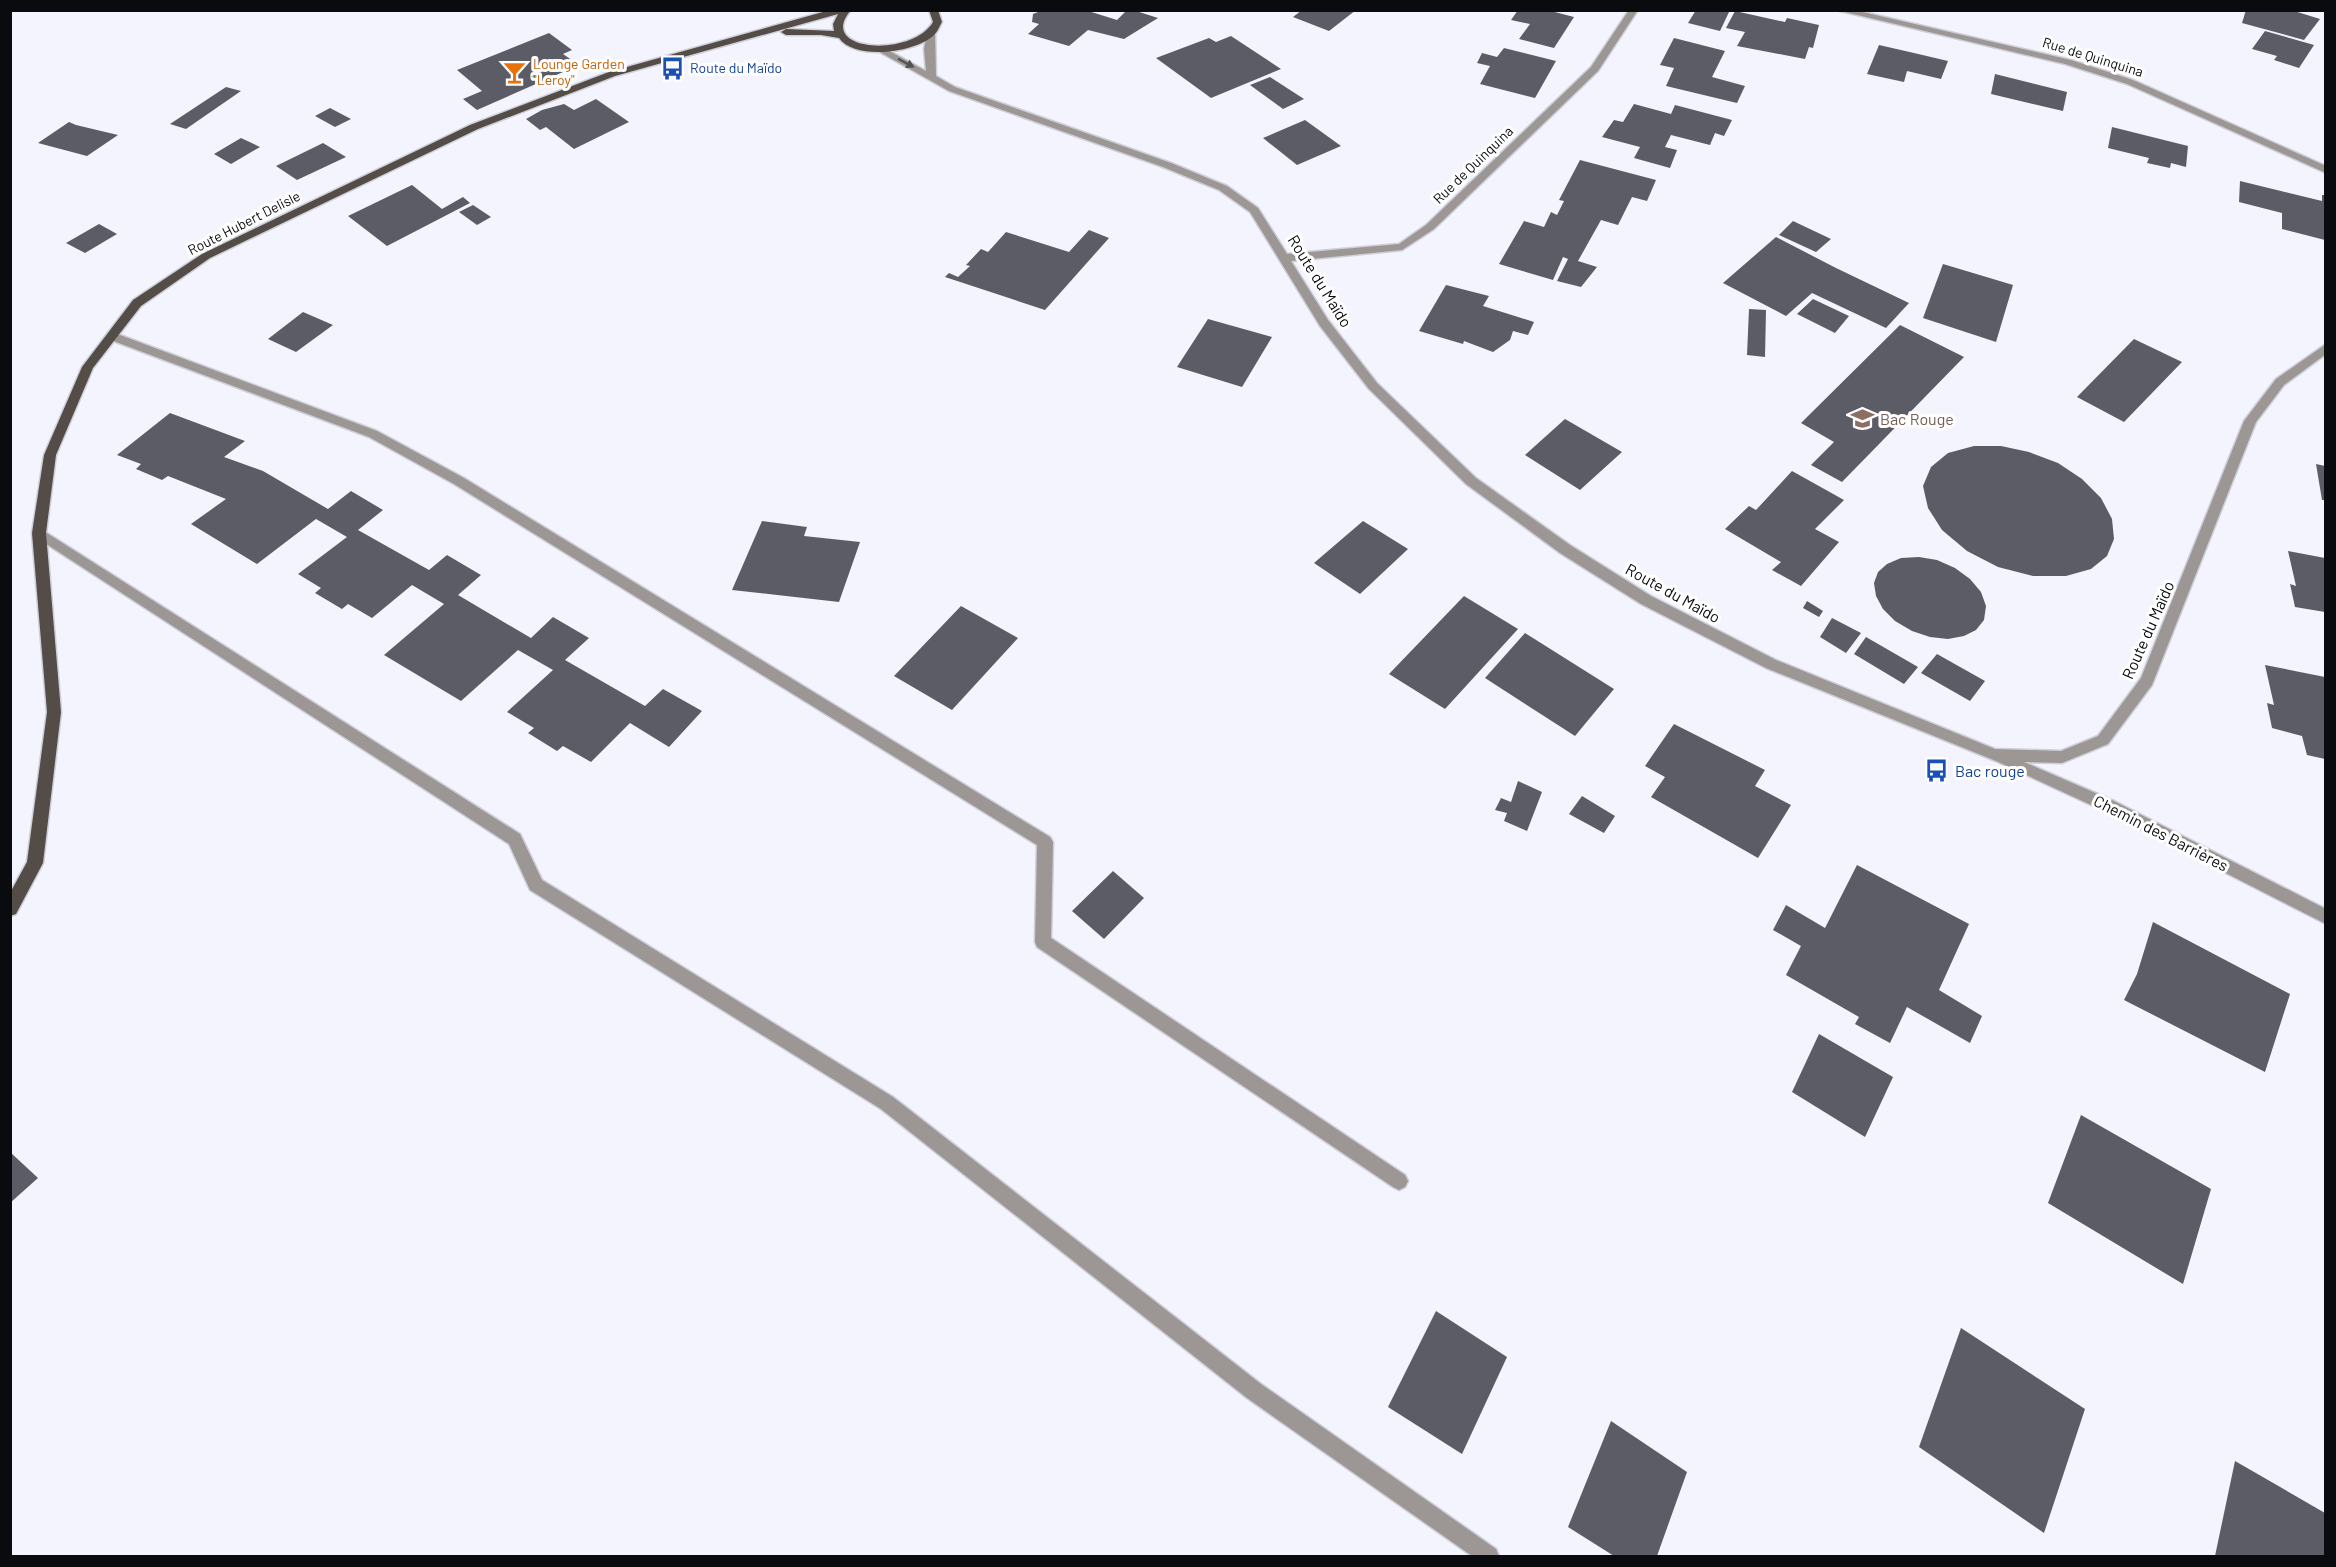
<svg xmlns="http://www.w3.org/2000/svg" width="2336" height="1567" viewBox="0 0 2336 1567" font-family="Barlow,sans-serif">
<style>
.building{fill:#5b5c66}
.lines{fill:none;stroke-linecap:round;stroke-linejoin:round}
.minor-casing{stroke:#cecfd8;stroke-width:3}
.major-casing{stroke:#cecfd8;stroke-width:3}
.minor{fill:#9c9794;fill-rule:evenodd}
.major{fill:#544c47;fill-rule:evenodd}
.oneway{fill:#535152}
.labels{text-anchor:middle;stroke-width:6;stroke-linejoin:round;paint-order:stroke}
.far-street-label{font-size:14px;fill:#0a0b0f;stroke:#fff}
.far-food-label{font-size:14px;fill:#c56008;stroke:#fff;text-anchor:start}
.far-transit-label{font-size:14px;fill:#164399;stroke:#fff;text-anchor:start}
.street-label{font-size:16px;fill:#0a0b0f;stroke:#fff}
.education-label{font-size:16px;fill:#785e54;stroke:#fff;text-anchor:start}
.transit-label{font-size:16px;fill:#164399;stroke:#fff;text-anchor:start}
</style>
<rect width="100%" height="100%" fill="#f3f4fe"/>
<!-- building -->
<g class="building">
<path d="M1043,10H1085L1117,20L1127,10H1133L1158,18L1124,39L1088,30L1069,46L1028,34L1039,24L1032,22L1033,14Z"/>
<path d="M1302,10H1356L1329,31L1293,17Z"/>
<path d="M1518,10H1547L1574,17L1554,48L1519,39L1530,24L1511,20Z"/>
<path d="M1696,10H1730L1720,31L1688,23Z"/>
<path d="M2246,10H2291L2320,19L2304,40L2242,23Z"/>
<path d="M1735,11L1785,22L1787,18L1819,25L1813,48L1809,47L1805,59L1737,46L1745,32L1726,28Z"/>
<path d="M2265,31L2314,45L2299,68L2274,60L2277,56L2252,49Z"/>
<path d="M549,33L572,50L563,54L579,65L477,110L463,99L482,91L457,70Z"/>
<path d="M1231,36L1281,69L1211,98L1156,58L1209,38L1216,42Z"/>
<path d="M1674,38L1725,51L1712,77L1745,86L1737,103L1666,86L1674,68L1660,65Z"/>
<path d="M1879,45L1914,53L1948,61L1941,79L1907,71L1904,82L1867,74Z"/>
<path d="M1504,48L1556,61L1535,98L1480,84L1490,66L1477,63L1482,53L1497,57Z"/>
<path d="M1995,74L2067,92L2063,111L1991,94Z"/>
<path d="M1270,77L1304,99L1283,109L1250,85Z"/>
<path d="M226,87L241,91L186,129L170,124Z"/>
<path d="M596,99L629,122L574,149L546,127L540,130L526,119L542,110L564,104L574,110Z"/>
<path d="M1634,104L1671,114L1675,105L1732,120L1724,136L1715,133L1710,145L1671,135L1665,147L1677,150L1670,168L1634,158L1640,147L1602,137L1614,120L1623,122Z"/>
<path d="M330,108L351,119L335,127L315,116Z"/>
<path d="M1305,120L1341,146L1297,165L1263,138Z"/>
<path d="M69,122L76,125L118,135L87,156L38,143Z"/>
<path d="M2112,127L2188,146L2186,167L2171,163L2170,168L2147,163L2149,158L2108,148Z"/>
<path d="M241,138L260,147L231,164L214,154Z"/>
<path d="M323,143L346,157L297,180L276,166Z"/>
<path d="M1580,160L1656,180L1647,201L1632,197L1618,225L1601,220L1578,261L1597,267L1581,287L1557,281L1568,259L1563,257L1553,280L1499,264L1524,221L1544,227L1551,212L1557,215L1564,201L1559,200Z"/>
<path d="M2240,181L2322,201V195H2325V240L2282,229V213L2239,202Z"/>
<path d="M412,185L442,209L463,197L470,203L387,246L348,216Z"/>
<path d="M473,205L491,217L477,225L459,212Z"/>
<path d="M1793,221L1831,239L1816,252L1779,235Z"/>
<path d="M99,224L117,234L85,253L66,243Z"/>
<path d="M1089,230L1109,238L1045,310L945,277L949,273L958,277L970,266L966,265L981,249L988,252L1006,232L1069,252Z"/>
<path d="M1776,237L1836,268L1909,303L1886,328L1812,293L1786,316L1723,283Z"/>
<path d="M1943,264L2013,285L1996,342L1923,318Z"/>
<path d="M1446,285L1489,296L1483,306L1534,322L1528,335L1513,331L1510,340L1493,352L1464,341L1463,344L1419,331Z"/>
<path d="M1813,299L1849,316L1835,333L1797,314Z"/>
<path d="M1749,309L1766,310L1765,357L1747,355Z"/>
<path d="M303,312L333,325L296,352L268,339Z"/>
<path d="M1208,319L1272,337L1242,387L1177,367Z"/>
<path d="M1900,325L1964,357L1842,482L1811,465L1834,442L1801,423Z"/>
<path d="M2134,339L2182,362L2124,422L2077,397Z"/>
<path d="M170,413L245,441L224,457L263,471L328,509L351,491L383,510L358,530L429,570L447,555L481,575L458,595L531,638L553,617L589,638L565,660L645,706L663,689L702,711L669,747L630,723L591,762L563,746L557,751L528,733L534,728L507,712L553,670L518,650L461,701L384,655L444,604L412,585L372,618L348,604L342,609L315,593L321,588L298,574L347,537L316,519L257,564L191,524L226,499L168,476L162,480L136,469L141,464L117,455Z"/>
<path d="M1565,419L1622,452L1580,490L1525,455Z"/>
<path d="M1974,446H2001L2029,452L2058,463L2082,479L2101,498L2112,519L2114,539L2107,556L2091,569L2066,576H2033L1998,567L1967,551L1942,530L1928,508L1923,486L1931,467L1948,453Z"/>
<path d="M2316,464L2325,466V500H2322Z"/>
<path d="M1792,471L1844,500L1815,529L1839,542L1801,586L1772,570L1781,562L1725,529L1749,506L1756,510Z"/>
<path d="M762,521L807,527L804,536L860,542L839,602L732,590Z"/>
<path d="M1363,521L1408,549L1360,594L1314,563Z"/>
<path d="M2288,551L2325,558V612L2295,607L2290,584L2296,586Z"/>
<path d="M1919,557L1937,560L1955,568L1970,579L1981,592L1986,606L1984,620L1976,630L1964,636L1948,639L1930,637L1912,631L1895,621L1883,609L1876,596L1874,583L1878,572L1887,564L1901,558Z"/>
<path d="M1464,596L1518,629L1445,709L1389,674Z"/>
<path d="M1807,601L1823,611L1819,617L1803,608Z"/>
<path d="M961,606L1018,638L952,710L894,676Z"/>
<path d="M1832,618L1861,633L1846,653L1820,637Z"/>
<path d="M1525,633L1614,689L1575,736L1485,678Z"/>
<path d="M1866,637L1918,667L1904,684L1854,654Z"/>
<path d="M1937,654L1985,681L1970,701L1921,673Z"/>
<path d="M2265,665L2325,677V759L2307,755L2302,736L2272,728L2267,703L2274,705Z"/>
<path d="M1674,724L1765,770L1755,786L1791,805L1758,858L1651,797L1665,777L1645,766Z"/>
<path d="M1518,781L1542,792L1527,831L1504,821L1507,813L1495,810L1501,798L1511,802Z"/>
<path d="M1582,796L1615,816L1604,833L1569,814Z"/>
<path d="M1857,865L1969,924L1939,990L1982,1016L1970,1043L1907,1007L1890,1043L1855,1024L1859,1017L1786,975L1801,946L1773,930L1786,905L1825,928Z"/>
<path d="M1113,871L1144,898L1104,939L1072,911Z"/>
<path d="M2153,922L2290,994L2265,1072L2124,1000L2137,974Z"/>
<path d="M1819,1034L1893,1077L1865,1137L1792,1092Z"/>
<path d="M2081,1115L2211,1189L2183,1284L2048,1203Z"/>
<path d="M10,1152L38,1178L10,1203Z"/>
<path d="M1436,1311L1507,1357L1462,1454L1388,1407Z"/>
<path d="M1961,1328L2085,1409L2044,1533L1919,1447Z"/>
<path d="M1611,1421L1687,1472L1657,1556H1614L1568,1527Z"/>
<path d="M2235,1461L2325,1513V1556H2215Z"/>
</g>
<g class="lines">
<defs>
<g id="minor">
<path d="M1629,10H1638L1598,71L1434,229L1402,250L1291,261L1328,320L1377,383L1476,478L1570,545L1651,596L1776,660L1995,749L2061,751L2098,736L2141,678L2244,421L2276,379L2326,344V354L2284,385L2256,422L2152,685L2108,744L2062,763L2024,762L2114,801L2326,909V924L2104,811L1996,761L1766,668L1641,604L1560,553L1466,484L1369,389L1320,326L1250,212L1219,190L1163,167L949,91L876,50L884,48L926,71L924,49L927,33L935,31L936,76L955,87L1171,163L1227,186L1258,208L1287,254L1399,244L1426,225L1591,67Z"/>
<path d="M1836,10H1854L2071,60L2133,80L2326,166V173L2127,84L2065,64Z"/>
<path d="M112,332L377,431L464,478L1050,837L1053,842L1051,938L1405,1175L1408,1181L1405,1187L1399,1190L1393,1187L1037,947L1035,942L1037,845L454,484L369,437L108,339V333Z"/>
<path d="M39,528L520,834L542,880L893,1097L1261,1384L1496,1549L1499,1556H1472L1247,1398L881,1109L530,890L509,844L34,536L32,533Z"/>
</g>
<path id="major" d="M830,10H851C815,52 912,58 933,22L929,10H938L942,22C940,25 938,31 935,34C917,53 855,61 839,38L821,35H786L781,32L786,29L834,31L833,24L838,14L615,76L478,129L210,258L141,306L93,368L56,455L46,533L61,712L43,863L16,914L10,916V893L27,862L47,712L32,533L44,455L82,367L133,300L202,254L470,125L609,72Z"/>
</defs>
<!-- minor casing -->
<use href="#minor" class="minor-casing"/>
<!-- major casing -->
<use href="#major" class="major-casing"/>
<!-- minor -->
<use href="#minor" class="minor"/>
<!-- major -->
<use href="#major" class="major"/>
</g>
<!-- one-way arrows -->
<defs><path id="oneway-solid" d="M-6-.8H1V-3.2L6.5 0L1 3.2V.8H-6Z" transform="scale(1.5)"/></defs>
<use class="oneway" href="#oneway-solid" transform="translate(906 63) rotate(28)"/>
<!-- icons -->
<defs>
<symbol id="bus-bare" viewBox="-9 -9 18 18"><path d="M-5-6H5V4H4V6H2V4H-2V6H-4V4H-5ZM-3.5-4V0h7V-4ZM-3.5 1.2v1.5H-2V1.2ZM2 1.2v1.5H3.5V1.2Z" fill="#1a4fb4" stroke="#fff" stroke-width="2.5" paint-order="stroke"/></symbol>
<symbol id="bar-bare" viewBox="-9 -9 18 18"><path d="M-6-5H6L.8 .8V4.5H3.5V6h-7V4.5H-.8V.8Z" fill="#e8710a" stroke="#fff" stroke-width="2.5" paint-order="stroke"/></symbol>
<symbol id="school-bare" viewBox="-9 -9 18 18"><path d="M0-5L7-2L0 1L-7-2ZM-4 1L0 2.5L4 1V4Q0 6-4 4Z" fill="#8d6e63" stroke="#fff" stroke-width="2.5" paint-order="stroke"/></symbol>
</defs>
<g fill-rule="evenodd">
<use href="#bus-bare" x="656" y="52" width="33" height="33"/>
<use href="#bar-bare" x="498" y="56" width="33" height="33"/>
<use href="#school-bare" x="1846" y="402" width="33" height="33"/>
<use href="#bus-bare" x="1920" y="754" width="33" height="33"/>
</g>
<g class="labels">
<!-- far-street labels -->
<g class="far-street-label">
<text transform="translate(2093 57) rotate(17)" y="5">Rue de Quinquina</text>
<text transform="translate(1473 165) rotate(-44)" y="5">Rue de Quinquina</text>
<text transform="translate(244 223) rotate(-27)" y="5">Route Hubert Delisle</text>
</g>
<!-- far-food labels -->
<g class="far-food-label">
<text x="533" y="69">Lounge Garden<tspan x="533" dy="16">"Leroy"</tspan></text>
</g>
<!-- far-transit labels -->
<g class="far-transit-label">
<text x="690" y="73">Route du Maïdo</text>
</g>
<!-- street labels -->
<g class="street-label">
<text transform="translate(1320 281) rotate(58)" y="6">Route du Maïdo</text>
<text transform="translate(1673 593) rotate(29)" y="6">Route du Maïdo</text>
<text transform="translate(2148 630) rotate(-66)" y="6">Route du Maïdo</text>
<text transform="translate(2161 833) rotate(27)" y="6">Chemin des Barrières</text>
</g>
<!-- education labels -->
<g class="education-label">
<text x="1880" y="425">Bac Rouge</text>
</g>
<!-- transit labels -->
<g class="transit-label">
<text x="1955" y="777">Bac rouge</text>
</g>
</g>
<!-- border -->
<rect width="2336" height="1567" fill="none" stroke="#0a0b0f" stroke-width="24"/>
</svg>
